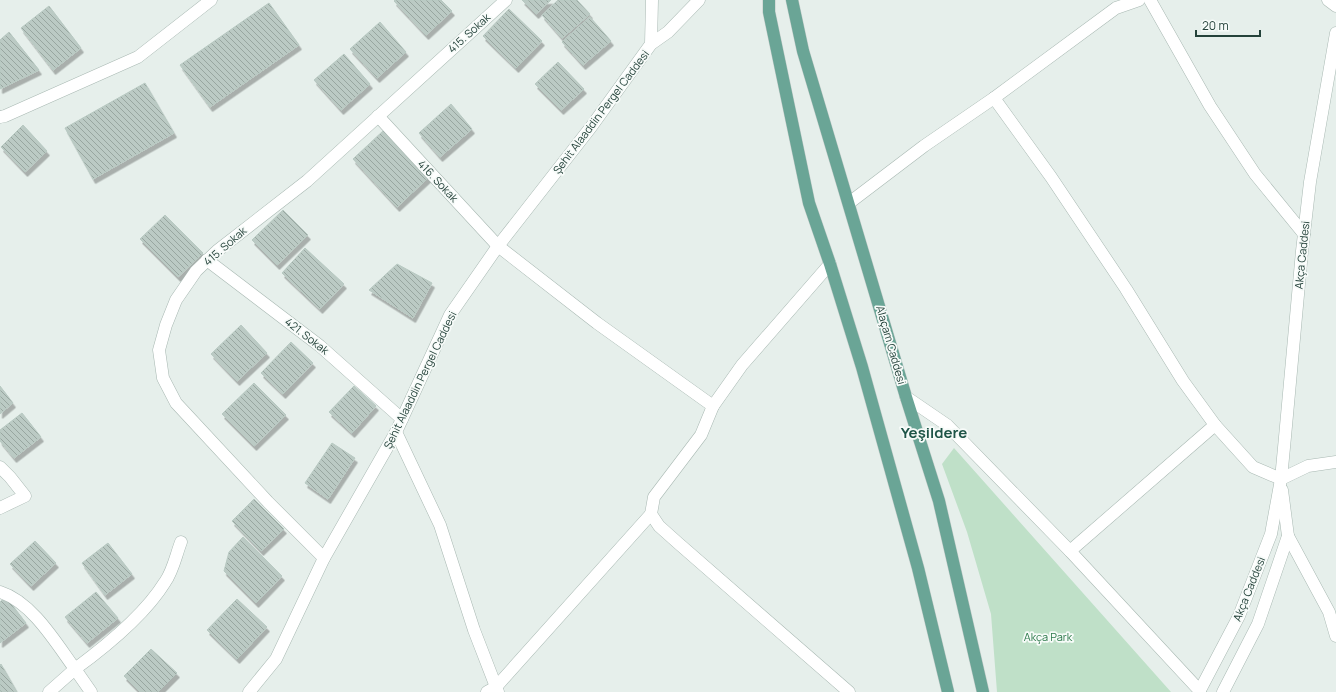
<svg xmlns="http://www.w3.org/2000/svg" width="1336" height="692" viewBox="0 0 1336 692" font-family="Manrope,sans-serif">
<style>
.green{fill:#bfe0c8}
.building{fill:url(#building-back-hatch);stroke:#b8c9c2;filter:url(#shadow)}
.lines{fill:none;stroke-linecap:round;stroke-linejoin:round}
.minor-casing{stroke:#a8b8b2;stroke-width:13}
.major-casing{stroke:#c2cac8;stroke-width:13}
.minor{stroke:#fff;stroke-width:12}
.major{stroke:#6aa596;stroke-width:12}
.labels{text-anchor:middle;stroke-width:3.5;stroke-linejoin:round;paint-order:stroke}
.street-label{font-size:11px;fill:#24423a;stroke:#f7fbf9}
.park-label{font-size:11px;fill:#2d7a4b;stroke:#f7fbf9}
.district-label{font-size:15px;font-weight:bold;fill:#1f5548;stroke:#f7fbf9}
</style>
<defs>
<pattern id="building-back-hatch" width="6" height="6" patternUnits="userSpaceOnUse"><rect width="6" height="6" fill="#bbcac4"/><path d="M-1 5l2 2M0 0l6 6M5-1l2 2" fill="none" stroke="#98a6a0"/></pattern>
<filter id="shadow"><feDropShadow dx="2.5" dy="4.5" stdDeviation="0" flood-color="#0004"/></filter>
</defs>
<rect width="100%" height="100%" fill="#e6efeb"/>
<!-- green -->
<path class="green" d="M954,448L1171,692H997L991,614L967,532L942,464Z"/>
<!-- building -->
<g class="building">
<path d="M395,0H441L452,11L426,35L394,1Z"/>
<path d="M522,0H551L536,14Z"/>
<path d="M558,0H577L590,14L562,38L542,15Z"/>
<path d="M269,3L299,45L210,107L180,65Z"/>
<path d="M49,6L81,48L53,70L21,28Z"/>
<path d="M509,9L542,41L516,68L483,36Z"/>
<path d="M590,17L611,41L583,65L562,42Z"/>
<path d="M380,22L406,52L377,78L350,49Z"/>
<path d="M9,32L39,70L0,89V40Z"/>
<path d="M344,54L370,84L341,110L314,80Z"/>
<path d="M558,62L584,89L561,110L535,84Z"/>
<path d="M145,83L174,133L93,179L65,128Z"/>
<path d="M451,104L472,129L440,157L419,133Z"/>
<path d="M23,125L47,151L25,172L1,147Z"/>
<path d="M384,130L429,177L397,207L353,159Z"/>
<path d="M283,210L308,235L277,265L252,240Z"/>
<path d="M165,215L203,253L178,277L140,239Z"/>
<path d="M305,248L344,284L320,309L282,273Z"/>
<path d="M397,264L432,283L413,318L369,290Z"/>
<path d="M241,325L267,353L237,381L211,354Z"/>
<path d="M291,342L313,363L283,394L261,373Z"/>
<path d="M254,383L286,415L254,446L222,414Z"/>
<path d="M0,386L13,403L0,414Z"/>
<path d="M354,386L376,406L352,433L329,412Z"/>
<path d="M22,413L41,437L14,458L0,441V430Z"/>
<path d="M332,443L355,458L328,499L305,483Z"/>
<path d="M254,499L284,529L261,551L232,521Z"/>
<path d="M243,537L282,576L256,603L224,571L229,552Z"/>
<path d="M35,541L56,563L31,586L10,564Z"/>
<path d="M108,543L132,574L105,595L82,563Z"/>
<path d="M96,592L118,618L87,643L65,617Z"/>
<path d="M6,597L26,623L0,643V602Z"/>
<path d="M237,599L267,627L237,659L207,630Z"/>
<path d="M151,649L177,673L158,692H140L124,676Z"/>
<path d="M1,664L17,692H0V665Z"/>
</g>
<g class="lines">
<defs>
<g id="minor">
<path d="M1150,0L1210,106L1255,174L1304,234"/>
<path d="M1328,0L1336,6"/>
<path d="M651,44L668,32L699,0"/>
<path d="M994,98L1051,177L1126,289L1183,381L1215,425L1253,467L1281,479L1308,466L1336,462"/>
<path d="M378,116L498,246L597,323L713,406L701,435L654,497L651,514L659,526L678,543L849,692"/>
<path d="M0,117L5,116L138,57L211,0"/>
<path d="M849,203L924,146L994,98L1116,8L1139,0"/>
<path d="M207,260L320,346L402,419"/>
<path d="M906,397L947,425L1070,551L1200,691"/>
<path d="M713,406L742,365L830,264"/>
<path d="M396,432L440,525L474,630L498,692"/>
<path d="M0,467L10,477L25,496L0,508"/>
<path d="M1288,536L1329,612L1336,636"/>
<path d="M1070,551L1215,425"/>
<path d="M324,558L268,502L176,403L163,378L159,350L166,325L176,300L196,271L217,251L307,181L506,0"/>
<path d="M0,592C32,602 56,643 75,669C105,647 146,613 165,582C173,571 176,555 181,542"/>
<path d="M49,692L75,669L91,692"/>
<path d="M249,692L276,659L324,558L396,432L450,315L498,246L591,127L651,44L652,0"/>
<path d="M487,692L496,687L651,514"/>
<path d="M1199,692L1239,616L1271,534L1281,479L1285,437L1302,251L1310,182L1336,33"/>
<path d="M1223,692L1258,624L1288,536L1282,490"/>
</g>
<g id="major">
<path d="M769,0V12L809,203L830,264L862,367L918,568L948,692"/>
<path d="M792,0L803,51L906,397L939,501L983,692"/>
</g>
</defs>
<!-- minor casing -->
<use href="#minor" class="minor-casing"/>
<!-- major casing -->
<use href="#major" class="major-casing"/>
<!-- minor -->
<use href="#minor" class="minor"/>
<!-- major -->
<use href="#major" class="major"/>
</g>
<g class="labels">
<!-- street labels -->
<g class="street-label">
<text transform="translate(469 33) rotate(-42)" y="4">415. Sokak</text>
<text transform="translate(601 112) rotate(-53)" y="4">Şehit Alaaddin Pergel Caddesi</text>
<text transform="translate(438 181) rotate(47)" y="4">416. Sokak</text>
<text transform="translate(225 246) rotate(-41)" y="4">415. Sokak</text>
<text transform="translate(1302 255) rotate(-84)" y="4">Akça Caddesi</text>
<text transform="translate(307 336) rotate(38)" y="4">421. Sokak</text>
<text transform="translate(891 345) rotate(74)" y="4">Alaçam Caddesi</text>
<text transform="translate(420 380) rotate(-64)" y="4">Şehit Alaaddin Pergel Caddesi</text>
<text transform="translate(1249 589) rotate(-68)" y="4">Akça Caddesi</text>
</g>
<!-- park labels -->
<g class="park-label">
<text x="1048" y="641">Akça Park</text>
</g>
<!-- district labels -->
<g class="district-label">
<text x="934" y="438">Yeşildere</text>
</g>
</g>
<!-- scale -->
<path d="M1196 30v6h64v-6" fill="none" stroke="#24423a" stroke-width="2"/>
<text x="1202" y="30" font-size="12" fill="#24423a" stroke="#f7fbf9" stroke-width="3" paint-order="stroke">20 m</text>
</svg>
